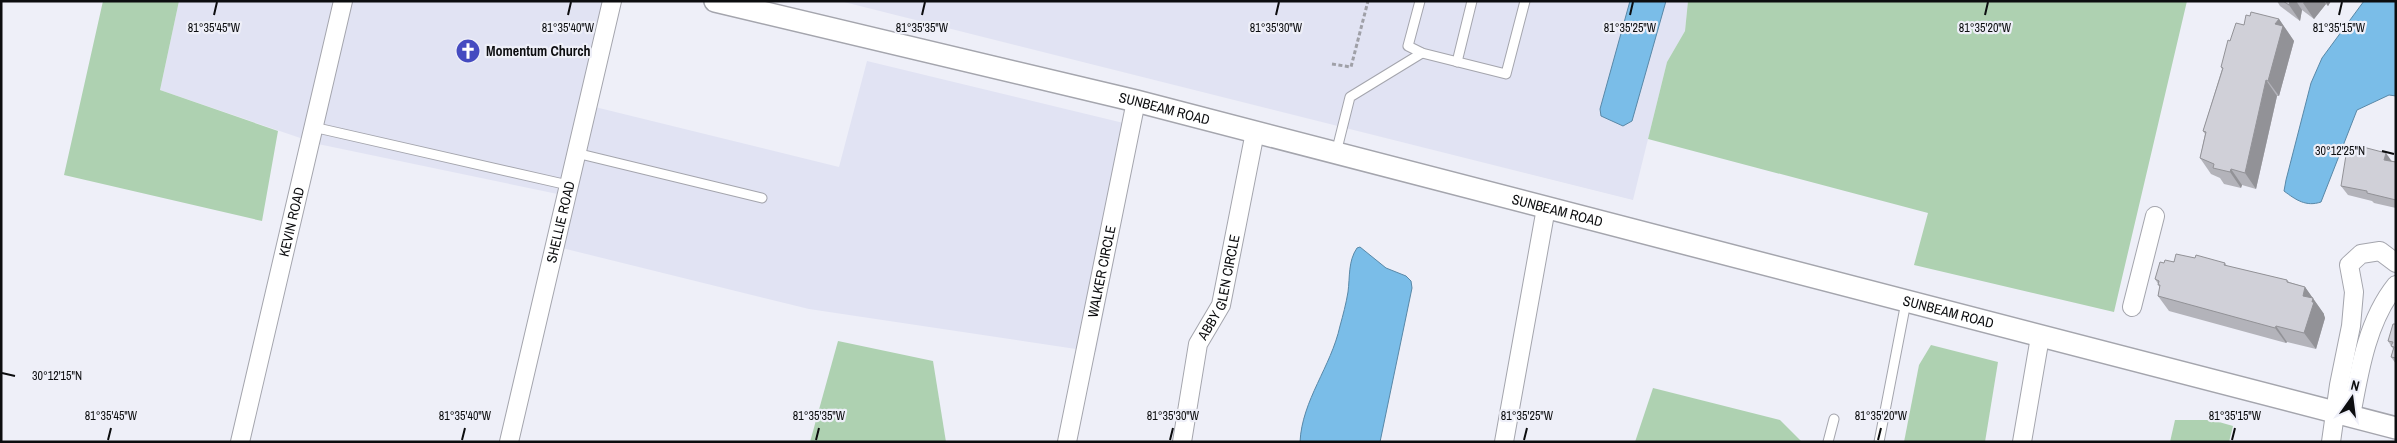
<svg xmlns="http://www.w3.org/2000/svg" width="2397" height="443" viewBox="0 0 2397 443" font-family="'Archivo Narrow',sans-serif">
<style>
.built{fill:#e1e3f3}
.green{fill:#aed1b1}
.water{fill:#7abde8;stroke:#5988a7}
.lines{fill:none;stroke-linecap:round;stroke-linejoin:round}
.service-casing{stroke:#a4a5ad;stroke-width:11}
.minor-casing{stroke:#a4a5ad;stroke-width:20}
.tertiary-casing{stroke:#a4a5ad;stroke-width:24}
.path{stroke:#9fa0a7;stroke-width:3;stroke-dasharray:4 2.5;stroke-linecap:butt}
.service{stroke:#fff;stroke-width:9}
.minor{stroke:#fff;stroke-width:18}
.tertiary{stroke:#fff;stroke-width:21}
.wall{fill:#b3b3ba}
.shaded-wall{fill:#929297}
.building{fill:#d0d0d8;stroke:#929297}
.ticks{fill:none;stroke:#0c0d0f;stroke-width:2}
.labels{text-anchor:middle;stroke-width:4.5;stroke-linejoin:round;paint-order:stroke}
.poi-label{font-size:14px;font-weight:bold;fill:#0c0d0f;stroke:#eeeff8;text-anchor:start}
.street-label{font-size:14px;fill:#0c0d0f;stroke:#eeeff8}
.ticks-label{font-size:12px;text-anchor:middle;fill:#0c0d0f;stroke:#eeeff8;stroke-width:4.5;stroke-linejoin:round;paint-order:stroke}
</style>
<rect width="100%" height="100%" fill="#eeeff8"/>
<!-- built -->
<g class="built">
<path d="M179,1H611L621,3L595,107L839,167L867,61L1140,127L1096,352L809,309L562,248L572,197L318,144L160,90Z"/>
<path d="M840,1H1688L1685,31L1667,62L1633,200Z"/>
</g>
<!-- green -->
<g class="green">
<path d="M103,1H179L160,90L278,131L262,221L64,175Z"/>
<path d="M1688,1H2187L2114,312L1914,265L1928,213L1648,139L1667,62L1685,31Z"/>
<path d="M838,341L933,361L946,442H810Z"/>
<path d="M1931,345L1998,362L1985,442H1904L1919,365Z"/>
<path d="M1653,388L1780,420L1802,442H1635Z"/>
<path d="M2175,420H2212L2233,426L2229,442H2170Z"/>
</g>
<!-- water -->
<g class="water">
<path d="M1630,1H1666L1632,121L1623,126L1601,116L1600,109Z"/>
<path d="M2364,1H2396V96L2389,95L2357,110L2321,202C2306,207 2296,200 2284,191L2286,180L2311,83L2322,58Z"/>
<path d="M1360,247L1386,268L1406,276L1411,281L1412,288L1380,442H1300C1302,400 1331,367 1340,326C1343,315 1346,304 1348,292C1350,277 1348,261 1357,248Z"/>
</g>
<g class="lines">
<defs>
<g id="service">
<path d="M1420,1L1408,46L1422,53L1506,74L1525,1"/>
<path d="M1457,62L1472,1"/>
<path d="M313,127L568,185"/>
<path d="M576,153L762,198"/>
<path d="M1336,153L1350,97L1422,53"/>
<path d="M1828,442L1834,419"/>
<path d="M1879,442L1906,302"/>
</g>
<g id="minor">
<path d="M2132,307L2155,216"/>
<path d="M2351,416C2359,372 2367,321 2396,285"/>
<path id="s1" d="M240,442L343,1"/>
<path id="s2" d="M509,442L612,1"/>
<path id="s3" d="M1067,442L1136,101"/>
<path id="s4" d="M1182,442L1198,344L1221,305L1255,132"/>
<path d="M1504,442L1546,208"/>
<path d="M2022,442L2040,337"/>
<path d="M2331,442L2339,385L2351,326L2354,292L2349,265L2361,254L2380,251L2396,263"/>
</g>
<g id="tertiary">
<path id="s5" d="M715,1L1136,101L2396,428"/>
</g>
</defs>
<!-- service casing -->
<use href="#service" class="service-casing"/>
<!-- minor casing -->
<use href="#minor" class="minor-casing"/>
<!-- tertiary casing -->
<use href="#tertiary" class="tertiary-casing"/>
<!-- path -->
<path class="path" d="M1332,64L1351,67L1368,1"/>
<!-- service -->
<use href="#service" class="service"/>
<!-- minor -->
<use href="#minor" class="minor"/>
<!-- tertiary -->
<use href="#tertiary" class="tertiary"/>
</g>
<!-- wall -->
<g class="wall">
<path d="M2277,1H2331L2328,6L2326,4L2314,19L2302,10L2300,21L2280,6Z"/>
<path d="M2250,16L2279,19L2294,41L2279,96H2277L2256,189L2242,185L2241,188L2224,184L2220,178L2211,174L2200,158L2205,134L2203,131L2222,69L2221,67L2230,41L2244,25Z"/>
<path d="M2392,162H2396V208L2374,203L2372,201L2348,195L2341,186Z"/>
<path d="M2195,258L2225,263L2227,266L2287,280L2289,282L2305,287L2324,314V315L2325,318L2316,349L2287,342L2286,343L2169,311L2158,296L2160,287L2155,279L2164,263Z"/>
<path d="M2396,324V364L2391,357L2393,349L2388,341Z"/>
</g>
<!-- shaded-wall -->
<g class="shaded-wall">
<path d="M2290,1H2296L2302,10L2300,21L2289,5Z"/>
<path d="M2305,1H2324L2326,4L2314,19L2303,3Z"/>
<path d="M2325,1H2331L2328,6Z"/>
<path d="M2279,19L2294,41L2279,96L2268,81L2275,24Z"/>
<path d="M2266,80L2277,96L2256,189L2245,173Z"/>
<path d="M2386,153L2393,163L2384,160Z"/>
<path d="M2231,169L2242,185L2241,188L2230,172Z"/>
<path d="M2305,287L2324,314V315L2325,318L2316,349L2304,333L2303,296Z"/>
<path d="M2276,326L2287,342L2286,343L2275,328Z"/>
</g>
<!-- building -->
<g class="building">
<path d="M2283,1H2290L2289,5Z"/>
<path d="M2251,12L2279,19L2275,24L2283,26L2268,81L2266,80L2245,173L2231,169L2230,172L2213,168L2214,164L2200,158L2206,132L2203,131L2223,68L2221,67L2228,40L2230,41L2236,23L2244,25L2246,15L2250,16Z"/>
<path d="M2363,147L2386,153L2384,160L2396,162V200L2367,193V191L2341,186L2347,149L2362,153Z"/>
<path d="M2176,254L2195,258L2196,255L2225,263L2224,265L2287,280V282L2305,287L2303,296L2313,298L2312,302H2314L2304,333L2276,326L2275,328L2158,296L2160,285H2158L2159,281L2155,279L2160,262L2164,263L2165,260L2174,262Z"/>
<path d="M2393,324H2396V358L2391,357L2394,347L2391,346L2393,342L2388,341Z"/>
</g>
<!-- ticks -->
<path class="ticks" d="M214,15L217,2M568,15L571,2M922,15L925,2M1276,15L1279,2M1630,15L1633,2M1985,15L1988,2M2339,15L2342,2M2382,151L2394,154M2,373L15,376M108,440L111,428M462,440L465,428M816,440L819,428M1170,440L1173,428M1524,440L1527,428M1878,440L1881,428M2232,440L2235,428"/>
<!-- icons -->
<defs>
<symbol id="church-disc" viewBox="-11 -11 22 22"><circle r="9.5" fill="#454bc0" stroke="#eeeff8"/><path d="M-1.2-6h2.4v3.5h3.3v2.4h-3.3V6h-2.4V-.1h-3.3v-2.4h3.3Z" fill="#fff"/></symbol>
</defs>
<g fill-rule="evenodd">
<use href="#church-disc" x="454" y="37" width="28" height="28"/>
</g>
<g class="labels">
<!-- poi labels -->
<g class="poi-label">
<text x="486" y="56">Momentum Church</text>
</g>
<!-- street labels -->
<g class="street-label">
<text dy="5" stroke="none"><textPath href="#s5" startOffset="462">SUNBEAM ROAD</textPath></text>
<text dy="5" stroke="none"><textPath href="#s5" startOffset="868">SUNBEAM ROAD</textPath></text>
<text dy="5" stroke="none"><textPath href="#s1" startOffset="226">KEVIN ROAD</textPath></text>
<text dy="5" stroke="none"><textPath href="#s2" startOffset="226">SHELLIE ROAD</textPath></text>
<text dy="5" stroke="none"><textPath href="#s3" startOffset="174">WALKER CIRCLE</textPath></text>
<text dy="5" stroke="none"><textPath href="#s4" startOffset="161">ABBY GLEN CIRCLE</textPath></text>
<text dy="5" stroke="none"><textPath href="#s5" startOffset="1272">SUNBEAM ROAD</textPath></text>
</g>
</g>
<g class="ticks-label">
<text x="214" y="32">81°35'45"W</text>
<text x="568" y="32">81°35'40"W</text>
<text x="922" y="32">81°35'35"W</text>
<text x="1276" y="32">81°35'30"W</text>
<text x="1630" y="32">81°35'25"W</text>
<text x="1985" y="32">81°35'20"W</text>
<text x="2339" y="32">81°35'15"W</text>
<text x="2340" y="155">30°12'25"N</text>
<text x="57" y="380">30°12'15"N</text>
<text x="111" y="420">81°35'45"W</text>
<text x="465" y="420">81°35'40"W</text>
<text x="819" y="420">81°35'35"W</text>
<text x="1173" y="420">81°35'30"W</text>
<text x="1527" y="420">81°35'25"W</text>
<text x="1881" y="420">81°35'20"W</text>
<text x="2235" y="420">81°35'15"W</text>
</g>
<!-- border -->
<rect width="2397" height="443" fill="none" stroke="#0c0d0f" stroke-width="5"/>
<!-- north arrow -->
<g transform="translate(2352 398) rotate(14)" stroke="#eeeff8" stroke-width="4" paint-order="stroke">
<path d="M0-4L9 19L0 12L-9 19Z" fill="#0c0d0f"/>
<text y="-8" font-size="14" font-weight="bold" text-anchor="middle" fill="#0c0d0f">N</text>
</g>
</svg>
